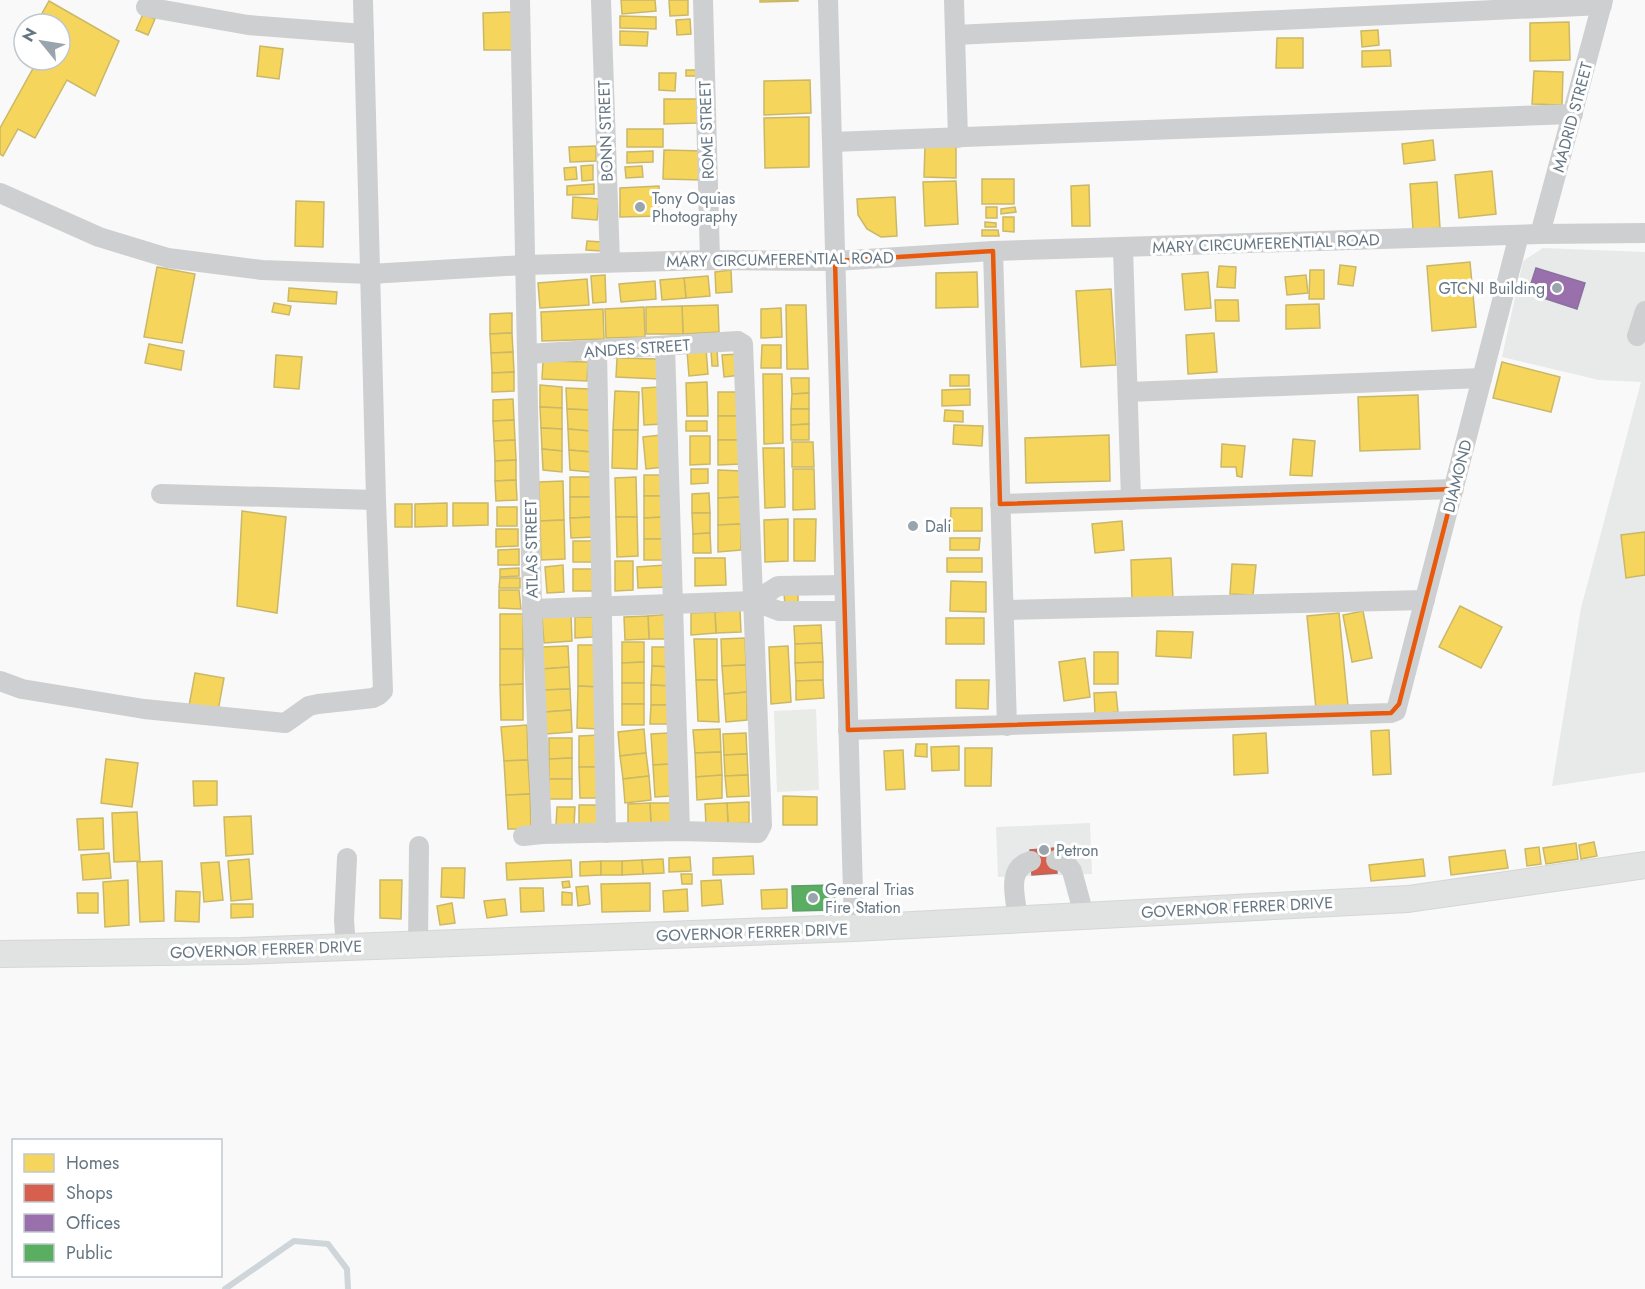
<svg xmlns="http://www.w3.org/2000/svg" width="1645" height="1289" viewBox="0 0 1645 1289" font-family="Jost,sans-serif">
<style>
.built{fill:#e8e9e9}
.green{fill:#e8ebe6}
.homes{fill:#f6d55c;stroke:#cab868;stroke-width:1.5}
.shops{fill:#d6604d;stroke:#b4675d;stroke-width:1.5}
.offices{fill:#9970ab;stroke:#89729f;stroke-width:1.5}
.public{fill:#5aae61;stroke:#5d9d6b;stroke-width:1.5}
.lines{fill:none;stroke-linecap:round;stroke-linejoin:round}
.stream{stroke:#ced6d9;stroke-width:6}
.major-casing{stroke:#d5d6d7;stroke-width:28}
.minor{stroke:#cecfd0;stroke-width:20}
.major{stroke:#e1e2e2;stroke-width:26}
.marked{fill:none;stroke:#e8590c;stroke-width:4.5;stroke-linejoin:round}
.poi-dot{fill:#99a4ac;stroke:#fff;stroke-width:2}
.labels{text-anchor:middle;stroke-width:6;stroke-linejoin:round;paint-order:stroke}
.street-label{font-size:16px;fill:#657683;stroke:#fff}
.poi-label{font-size:16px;fill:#657683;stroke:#fff;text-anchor:start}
</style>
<rect width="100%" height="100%" fill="#f9f9f9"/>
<!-- built -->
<g class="built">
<path d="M1543,248L1645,252V772L1552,786L1581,608L1641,382L1599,380L1502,357L1523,261Z"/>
<path d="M1090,823L1092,874L998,877L996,827Z"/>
</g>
<!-- green -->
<path class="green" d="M816,709L819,790L777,792L774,711Z"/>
<!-- homes -->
<g class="homes">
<path d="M621,0H655L656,11L622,14Z"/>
<path d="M669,0H688V15L670,16Z"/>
<path d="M760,0H798V1L760,2Z"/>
<path d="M49,1L119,41L95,96L67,80L35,138L18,129L3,156L0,154V128L36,63L30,60H60V24H36Z"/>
<path d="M513,12L515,50H484L483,13Z"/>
<path d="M143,14L155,19L148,35L136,30Z"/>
<path d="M620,16L656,17V29L620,28Z"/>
<path d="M690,19L691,34L677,35L676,20Z"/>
<path d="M1569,22L1570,60L1530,61V23Z"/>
<path d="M1378,30L1379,45L1362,47L1361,31Z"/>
<path d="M620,31L648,32L647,46L620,45Z"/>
<path d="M1277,38H1303V68H1276Z"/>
<path d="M260,46L283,49L279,79L257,76Z"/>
<path d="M1390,50L1391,66L1362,67V51Z"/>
<rect x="686" y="70" width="10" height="6"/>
<path d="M1534,71L1563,72L1562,105L1532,104Z"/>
<path d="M659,73H676L675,91L659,90Z"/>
<path d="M810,80L811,113L764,115V81Z"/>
<path d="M664,99H698V123L664,124Z"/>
<path d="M809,117V167L765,168L764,118Z"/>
<rect x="627" y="129" width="36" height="18"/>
<path d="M1433,140L1435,160L1404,164L1402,144Z"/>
<path d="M925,145H956V178L924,177Z"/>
<path d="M596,146V161L570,162L569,147Z"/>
<path d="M664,150L704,151L703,180L663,179Z"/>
<path d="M653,151V162L627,163V152Z"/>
<path d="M593,165V180L582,181L581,166Z"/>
<path d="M642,166L643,177L626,178L625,167Z"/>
<path d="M576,167L577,179L565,180L564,168Z"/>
<path d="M1492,171L1496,214L1459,218L1455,175Z"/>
<rect x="982" y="179" width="32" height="25"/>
<path d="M956,181L958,224L925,226L923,182Z"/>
<path d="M1437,182L1440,228L1413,230L1410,184Z"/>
<path d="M594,184V194L567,195V186Z"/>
<path d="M1089,185L1090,226H1072L1071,186Z"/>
<path d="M659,186L660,216L620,217V188Z"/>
<path d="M573,197L599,199L597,220L572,218Z"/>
<path d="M895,197L897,236L881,237L867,229L858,215L857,199Z"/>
<path d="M296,201L324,202L323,247L295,246Z"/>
<rect x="986" y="207" width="11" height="11"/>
<path d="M1015,207L1016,212L1001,214V209Z"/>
<path d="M1003,217H1014V232L1003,231Z"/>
<path d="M985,222L996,223V227H985Z"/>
<path d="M982,230H998L999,236H982Z"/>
<path d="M587,241L602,242L601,251L586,250Z"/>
<path d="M1470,262L1476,327L1432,331L1427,266Z"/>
<path d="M1340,265L1356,267L1353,286L1338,284Z"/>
<path d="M1219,266L1236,267L1235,288L1217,287Z"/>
<path d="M157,267L195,274L182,343L144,337Z"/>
<path d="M731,270L732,292L716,293L715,272Z"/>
<path d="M1310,270H1324V299H1309Z"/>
<path d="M977,272L978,307L936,308V273Z"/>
<path d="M1208,272L1211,308L1185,310L1182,274Z"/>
<path d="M605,275L606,302L593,303L591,276Z"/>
<path d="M1306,275L1308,293L1287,295L1285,277Z"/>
<path d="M708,276L710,296L686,298L684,278Z"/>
<path d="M684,278L686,298L662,300L660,280Z"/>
<path d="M587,279L589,305L540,308L538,283Z"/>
<path d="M655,281L656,299L621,302L619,284Z"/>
<path d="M289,288L337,292L336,304L288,301Z"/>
<path d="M1111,289L1116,365L1081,367L1076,291Z"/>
<path d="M1215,300H1238L1239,321H1216Z"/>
<path d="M274,303L291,306L289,315L272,312Z"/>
<path d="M1319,304L1320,328L1286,329V305Z"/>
<path d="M718,305L719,332L683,334L682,306Z"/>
<path d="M786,305H806L808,369H787Z"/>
<path d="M682,306L683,334H646V307Z"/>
<path d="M644,307L645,337L606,338L605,309Z"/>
<path d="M781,308L782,337L761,338V309Z"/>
<path d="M603,309L604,339L542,341L541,312Z"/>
<path d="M512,313V333L490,334V314Z"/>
<path d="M512,333L513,352L491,353L490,334Z"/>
<path d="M1214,333L1217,372L1188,374L1186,335Z"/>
<path d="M149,344L184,351L181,370L145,363Z"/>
<path d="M762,345H781V368H761Z"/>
<path d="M706,349L708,374L689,376L687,351Z"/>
<path d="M711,350H717L718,366H712Z"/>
<path d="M513,352L514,372L492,373L491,353Z"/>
<path d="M739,354L741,375L724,377L722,355Z"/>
<path d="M276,355L302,357L299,389L274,387Z"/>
<path d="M617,358L659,359V379L616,377Z"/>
<path d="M543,361L588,362L587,381L542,379Z"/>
<path d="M1502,362L1560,377L1551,412L1493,398Z"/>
<path d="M514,372V391L492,392V373Z"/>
<path d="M763,374H782L783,443L764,444Z"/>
<rect x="950" y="375" width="19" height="11"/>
<path d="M791,378H809V393L792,394Z"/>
<path d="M707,382L708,416H687L686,383Z"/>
<path d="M540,385L562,387V408L540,407Z"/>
<path d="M661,387L663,424L644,425L642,388Z"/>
<path d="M566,388L589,389L590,410L567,409Z"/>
<path d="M970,389V405L942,406V390Z"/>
<path d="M615,391L639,392L638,430H613Z"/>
<rect x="718" y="392" width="22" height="24"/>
<path d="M809,393V409H791L792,394Z"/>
<path d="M1418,395L1420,449L1360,451L1358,397Z"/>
<path d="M513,399L514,420L493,421V400Z"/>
<path d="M540,407L562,408V429L541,428Z"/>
<path d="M567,409L590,410V431L568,429Z"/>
<path d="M791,409H809V424L791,425Z"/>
<path d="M945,410L963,411V422L944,421Z"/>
<path d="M718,416H740L741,440H718Z"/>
<path d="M514,420L515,440L494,441L493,421Z"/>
<rect x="686" y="421" width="21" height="10"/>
<path d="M809,424V440H791V425Z"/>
<path d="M954,425L983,426L982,446L953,444Z"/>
<path d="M541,428L562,429V451L542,449Z"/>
<path d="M568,429L590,431L591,452L569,450Z"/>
<path d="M613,430H638L637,469L612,468Z"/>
<path d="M661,435L664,467L646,469L643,437Z"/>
<path d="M1109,435L1110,481L1026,483L1025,438Z"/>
<path d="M690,436H710V464L690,465Z"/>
<path d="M1293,439L1315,441L1312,476L1290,475Z"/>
<path d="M515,440L516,460L495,461L494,441Z"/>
<path d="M718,440H741V464L718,465Z"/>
<path d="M792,442H813L814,467H792Z"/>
<path d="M1222,444L1245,446L1242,477L1237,476L1236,467H1221Z"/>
<path d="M763,448H784L785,507L765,508Z"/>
<path d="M542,449L562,451V472L543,470Z"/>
<path d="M569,450L591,452V472L570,470Z"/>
<path d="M516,460V480L495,481V461Z"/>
<path d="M691,469H708V483L691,484Z"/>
<path d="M793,469H814L815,509L793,510Z"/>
<path d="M718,470L742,471V497L718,498Z"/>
<rect x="644" y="475" width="21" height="21"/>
<rect x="570" y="477" width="24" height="20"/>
<path d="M636,477L637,517H616L615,478Z"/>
<path d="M516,480L517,500L496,501L495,481Z"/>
<path d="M563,481L564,520L540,521L539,482Z"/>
<path d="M709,493L710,513H692V494Z"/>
<path d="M644,496H665V517L644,518Z"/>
<path d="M570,497H594L595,517L570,518Z"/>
<path d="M742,497L741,524L718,525V498Z"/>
<path d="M447,503V526L415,527V504Z"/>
<path d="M453,503H488V525L453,526Z"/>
<rect x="395" y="504" width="17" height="23"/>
<rect x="497" y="507" width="20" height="19"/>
<path d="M951,508H982V531H950Z"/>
<path d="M242,511L286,517L277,613L237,606Z"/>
<path d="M692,513H710V533L693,534Z"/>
<path d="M595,517V537L571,538L570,518Z"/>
<path d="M616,517H637L638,556L617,557Z"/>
<path d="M665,517L666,539H644V518Z"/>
<path d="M788,519V561L765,562L764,520Z"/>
<path d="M794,519H816L815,561H794Z"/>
<path d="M564,520L565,559L541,560L540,521Z"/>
<path d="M1122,521L1124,550L1095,553L1092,524Z"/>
<path d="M741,524V550L718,552V525Z"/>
<path d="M496,529H518V546L496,547Z"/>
<path d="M1645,532V575L1626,578L1621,535Z"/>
<path d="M710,533L711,553H693V534Z"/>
<path d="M950,538H980L979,550H950Z"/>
<rect x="644" y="539" width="22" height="21"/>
<rect x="573" y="541" width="20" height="21"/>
<path d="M519,549V565H498V550Z"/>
<path d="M695,558H725L726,585L695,586Z"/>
<rect x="947" y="558" width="35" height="14"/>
<path d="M1171,558L1173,599L1132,601L1131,560Z"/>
<path d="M615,561H633V590L615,591Z"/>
<path d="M1232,564L1256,565L1253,595L1230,594Z"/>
<path d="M563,565L564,592L547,593L545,567Z"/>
<path d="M666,565V587L638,588L637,567Z"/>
<path d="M519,568V576L500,577V569Z"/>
<path d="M573,569H594L593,591H573Z"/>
<path d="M500,578H520V588H499Z"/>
<path d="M951,581L986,582V612L950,611Z"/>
<path d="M499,590H519L521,609L499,608Z"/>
<path d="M798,593V604H785L784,594Z"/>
<path d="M1460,606L1502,627L1481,668L1439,647Z"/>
<path d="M740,610L741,632L716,633L715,612Z"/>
<path d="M1363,611L1372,658L1352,662L1343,615Z"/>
<path d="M715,612L716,633L691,635V613Z"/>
<path d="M1339,613L1348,706L1316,709L1307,616Z"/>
<rect x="500" y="614" width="23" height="35"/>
<path d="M672,614L673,639H649L648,616Z"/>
<path d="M571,615L572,641L544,643L542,617Z"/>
<path d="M648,616L649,639L625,640L624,617Z"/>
<path d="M575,617H593V637L575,638Z"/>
<rect x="946" y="618" width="38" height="26"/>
<path d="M821,625L822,643L795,644L794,626Z"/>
<path d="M1157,631L1193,632L1191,658L1156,656Z"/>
<path d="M745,638L746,665L722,666L721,639Z"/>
<path d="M694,639H717V680H696Z"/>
<path d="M622,642H644V662L622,663Z"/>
<path d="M822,643L823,662L795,663V644Z"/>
<path d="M578,645H599V687L578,686Z"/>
<path d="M568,646L569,667L542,669L541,647Z"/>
<path d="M788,646L791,702L771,704L769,647Z"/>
<path d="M652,647H672L671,667L652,666Z"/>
<path d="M500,649H523V684L500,685Z"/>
<rect x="1094" y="652" width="24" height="32"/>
<path d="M1085,658L1090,697L1064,701L1059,662Z"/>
<path d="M644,662V683H622V663Z"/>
<path d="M823,662V680L796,681L795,663Z"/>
<path d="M746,665L747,692L724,694L722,666Z"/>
<path d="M652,666L671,667V686L651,685Z"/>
<path d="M569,667L570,689L543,690L542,669Z"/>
<path d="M195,673L224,678L218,711L189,706Z"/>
<path d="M696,680H717L719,722L698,721Z"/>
<path d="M823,680L824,698L796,700V681Z"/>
<path d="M956,680H989L988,709L956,708Z"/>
<rect x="622" y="683" width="22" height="21"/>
<path d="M523,684V720H501L500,685Z"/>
<path d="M651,685L671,686L670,705H651Z"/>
<path d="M578,686L599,687V729L577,728Z"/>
<path d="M570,689L571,710L545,712L543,690Z"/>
<path d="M747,692V720L726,722L724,694Z"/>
<path d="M1116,692L1118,712L1095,714L1094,693Z"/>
<rect x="622" y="704" width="22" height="21"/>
<path d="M651,705H670V724H650Z"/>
<path d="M571,710L572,732L546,734L545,712Z"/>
<path d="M527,725L528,760L504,761L501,727Z"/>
<path d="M644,729L646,753L620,756L618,732Z"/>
<path d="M720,729L721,752L695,753L693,730Z"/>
<path d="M1389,730L1391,774L1373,775L1371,731Z"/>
<path d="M668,733L670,764L653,765L651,734Z"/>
<path d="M746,733L747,754L724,755L723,734Z"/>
<path d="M1266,733L1268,773L1234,775L1233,735Z"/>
<path d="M601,735L602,767H579V736Z"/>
<path d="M549,738H572V758L549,759Z"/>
<path d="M916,744H927V757L915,756Z"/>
<path d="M959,746V770L932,771L931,747Z"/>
<path d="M965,748H992L991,786H965Z"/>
<path d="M903,750L905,789L886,790L884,751Z"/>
<path d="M721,752L722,775L696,777L695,753Z"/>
<path d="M646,753L649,776L623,779L620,756Z"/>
<path d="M747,754L748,775L725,776L724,755Z"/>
<path d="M572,758V779H549V759Z"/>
<path d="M106,759L138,763L132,807L101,803Z"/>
<path d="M528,760L530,794L506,795L504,761Z"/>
<path d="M670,764L671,796L655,797L653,765Z"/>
<path d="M579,767H602L603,798H580Z"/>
<path d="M722,775V798L697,800L696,777Z"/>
<path d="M748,775L749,796L727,797L725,776Z"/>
<path d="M649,776L651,800L625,803L623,779Z"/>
<rect x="549" y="779" width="23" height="20"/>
<path d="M193,781H217V805L194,806Z"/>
<path d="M530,794L531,829H508L506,795Z"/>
<path d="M783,796L817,797V825H783Z"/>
<path d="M749,802V823L728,824L727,803Z"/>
<path d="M650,803H673V824L651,825Z"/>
<path d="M650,803L651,825H628V804Z"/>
<path d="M727,803L728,824L706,825L705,804Z"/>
<rect x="579" y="805" width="19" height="21"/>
<path d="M557,807H575L574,826L556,825Z"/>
<path d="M137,812L140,861L114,862L112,813Z"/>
<path d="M251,816L253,854L226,856L224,817Z"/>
<path d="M103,818L104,849L79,850L77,819Z"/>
<path d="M1594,842L1597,856L1581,859L1579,845Z"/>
<path d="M1576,843L1578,859L1546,864L1543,848Z"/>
<path d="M1539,847L1541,864L1527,866L1525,849Z"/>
<path d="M1505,850L1508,868L1451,875L1449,857Z"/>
<path d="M109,853L111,878L83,880L81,855Z"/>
<path d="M753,856L754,874L713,875V858Z"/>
<path d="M690,857L691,871L669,872V858Z"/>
<path d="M249,859L252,899L231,901L228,861Z"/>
<path d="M663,859L664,873L643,874L642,860Z"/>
<path d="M1423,859L1425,876L1371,881L1369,865Z"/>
<path d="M571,860L572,877L507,880L506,863Z"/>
<path d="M642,860L643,874L622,875V861Z"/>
<path d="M162,861L164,921L140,922L137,862Z"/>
<path d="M601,861V875L580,876V862Z"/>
<rect x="601" y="861" width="21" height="14"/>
<path d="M219,862L223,900L204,902L201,863Z"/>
<path d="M442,868H465L464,898L441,897Z"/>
<path d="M681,874H692V884H682Z"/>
<path d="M128,880L129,925L105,927L103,882Z"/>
<path d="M380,880H402L401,919L380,918Z"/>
<path d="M721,880L723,904L702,906L701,881Z"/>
<path d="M569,881L570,887L563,888L562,882Z"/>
<path d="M650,883V911L602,912L601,884Z"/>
<path d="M588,886L590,904L578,906L576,887Z"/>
<path d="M520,888H543L544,911L521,912Z"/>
<path d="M687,889L688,911L664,912L663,891Z"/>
<path d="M787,889V908L762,909L761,890Z"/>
<path d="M176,891L200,892L199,922L175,921Z"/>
<path d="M562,892L572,893V905H562Z"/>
<path d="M77,893H98V913H78Z"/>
<path d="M505,899L507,915L487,918L484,901Z"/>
<path d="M452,903L455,923L440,925L437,906Z"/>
<path d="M231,904H253V917L231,918Z"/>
</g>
<!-- shops -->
<path class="shops" d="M1055,848L1057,873L1032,875L1030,850Z"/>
<!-- offices -->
<path class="offices" d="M1536,268L1585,283L1577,309L1528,293Z"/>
<!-- public -->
<path class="public" d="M834,885L835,910L793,911L792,886Z"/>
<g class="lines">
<!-- stream -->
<path class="stream" d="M225,1289L294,1241L328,1244L347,1269L348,1289"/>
<defs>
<path id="major" d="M0,954L241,951L854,928L1408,899L1645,865"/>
</defs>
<!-- major casing -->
<use href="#major" class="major-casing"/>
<!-- minor -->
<g class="minor">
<path d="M520,0L532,609L542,834"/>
<path d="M601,0L610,262"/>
<path d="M703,0L710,260"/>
<path d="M828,0L854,928"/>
<path d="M954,0L958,138"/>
<path d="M146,7L248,25L364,34"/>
<path d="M955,35L1602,5"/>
<path d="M832,142L1573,114"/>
<path d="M0,193L99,237L168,258L262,270L370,274L524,265L710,260L835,261L993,251L1540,234L1645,233"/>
<path d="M1540,234L1603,0"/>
<path d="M1123,248L1131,500"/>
<path d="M993,251L1007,726"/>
<path d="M1637,336L1645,311"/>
<path d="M665,346L680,831"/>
<path d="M597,351L606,833"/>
<path d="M1128,392L1482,378"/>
<path d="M161,494L376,500"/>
<path d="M1000,504L1454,489"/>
<path d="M754,601L778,586L844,585"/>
<path d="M532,609L754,601L779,611H845"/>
<path d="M1004,610L1425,600"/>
<path d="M0,681L22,689L144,709L285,723L309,706L318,704L373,698L379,695L383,691L376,500L363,0"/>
<path d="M848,730L1391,713L1396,711L1519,235"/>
<path d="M523,836L542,834L680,831L758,833L762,825L743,344L738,341L527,354"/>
<path d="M1056,860L1066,863L1072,871L1084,915"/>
<path d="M1018,919C1016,899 1005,868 1031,861"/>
<path d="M418,945L419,846"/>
<path d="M346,947L344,920L347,858"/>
</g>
<!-- major -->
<use href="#major" class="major"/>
</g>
<!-- marked area -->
<path class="marked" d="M993,251L1000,504L1454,489L1399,704L1391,713L848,730L835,261Z"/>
<!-- markers -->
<g class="poi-dot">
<circle cx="640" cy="207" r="6"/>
<circle cx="1557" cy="288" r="6"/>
<circle cx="913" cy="526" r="6"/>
<circle cx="1044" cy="850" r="6"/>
<circle cx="813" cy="898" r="6"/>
</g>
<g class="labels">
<!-- street labels -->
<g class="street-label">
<text transform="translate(1572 117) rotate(-75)" y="6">MADRID STREET</text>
<text transform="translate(706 130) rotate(-92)" y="6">ROME STREET</text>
<text transform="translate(605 131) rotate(-92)" y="6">BONN STREET</text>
<text transform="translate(1266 243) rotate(-2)" y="6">MARY CIRCUMFERENTIAL ROAD</text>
<text transform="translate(780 259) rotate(-1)" y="6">MARY CIRCUMFERENTIAL ROAD</text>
<text transform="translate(637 348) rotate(-4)" y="6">ANDES STREET</text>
<text transform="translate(1457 476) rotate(-76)" y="6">DIAMOND</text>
<text transform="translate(531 549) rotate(-91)" y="6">ATLAS STREET</text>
<text transform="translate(1237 907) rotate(-3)" y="6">GOVERNOR FERRER DRIVE</text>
<text transform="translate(752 932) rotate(-2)" y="6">GOVERNOR FERRER DRIVE</text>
<text transform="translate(266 949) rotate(-2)" y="6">GOVERNOR FERRER DRIVE</text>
</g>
<!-- poi labels -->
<g class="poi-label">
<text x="652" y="204">Tony Oquias<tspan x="652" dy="18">Photography</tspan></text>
<text x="1545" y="294" text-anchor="end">GTCNI Building</text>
<text x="925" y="532">Dali</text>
<text x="1056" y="856">Petron</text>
<text x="825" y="895">General Trias<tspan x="825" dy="18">Fire Station</tspan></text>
</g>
</g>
<!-- legend -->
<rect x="12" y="1139" width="210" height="138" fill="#ffffff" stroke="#c1c8cd" stroke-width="1.5"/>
<rect x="24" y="1154" width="30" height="18" fill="#f6d55c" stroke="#c1c8cd" stroke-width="1.5"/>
<text x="66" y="1169" font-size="18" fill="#657683">Homes</text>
<rect x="24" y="1184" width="30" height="18" fill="#d6604d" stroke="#c1c8cd" stroke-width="1.5"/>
<text x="66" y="1199" font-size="18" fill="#657683">Shops</text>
<rect x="24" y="1214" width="30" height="18" fill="#9970ab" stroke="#c1c8cd" stroke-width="1.5"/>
<text x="66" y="1229" font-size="18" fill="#657683">Offices</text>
<rect x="24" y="1244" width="30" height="18" fill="#5aae61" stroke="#c1c8cd" stroke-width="1.5"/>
<text x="66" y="1259" font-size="18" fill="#657683">Public</text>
<!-- north arrow -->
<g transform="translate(42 42) rotate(300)"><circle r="28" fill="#ffffff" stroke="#c1c8cd" stroke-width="1.5"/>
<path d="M0-4.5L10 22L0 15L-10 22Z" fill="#99a4ac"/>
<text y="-9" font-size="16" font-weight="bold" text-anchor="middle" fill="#657683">N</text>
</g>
</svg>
